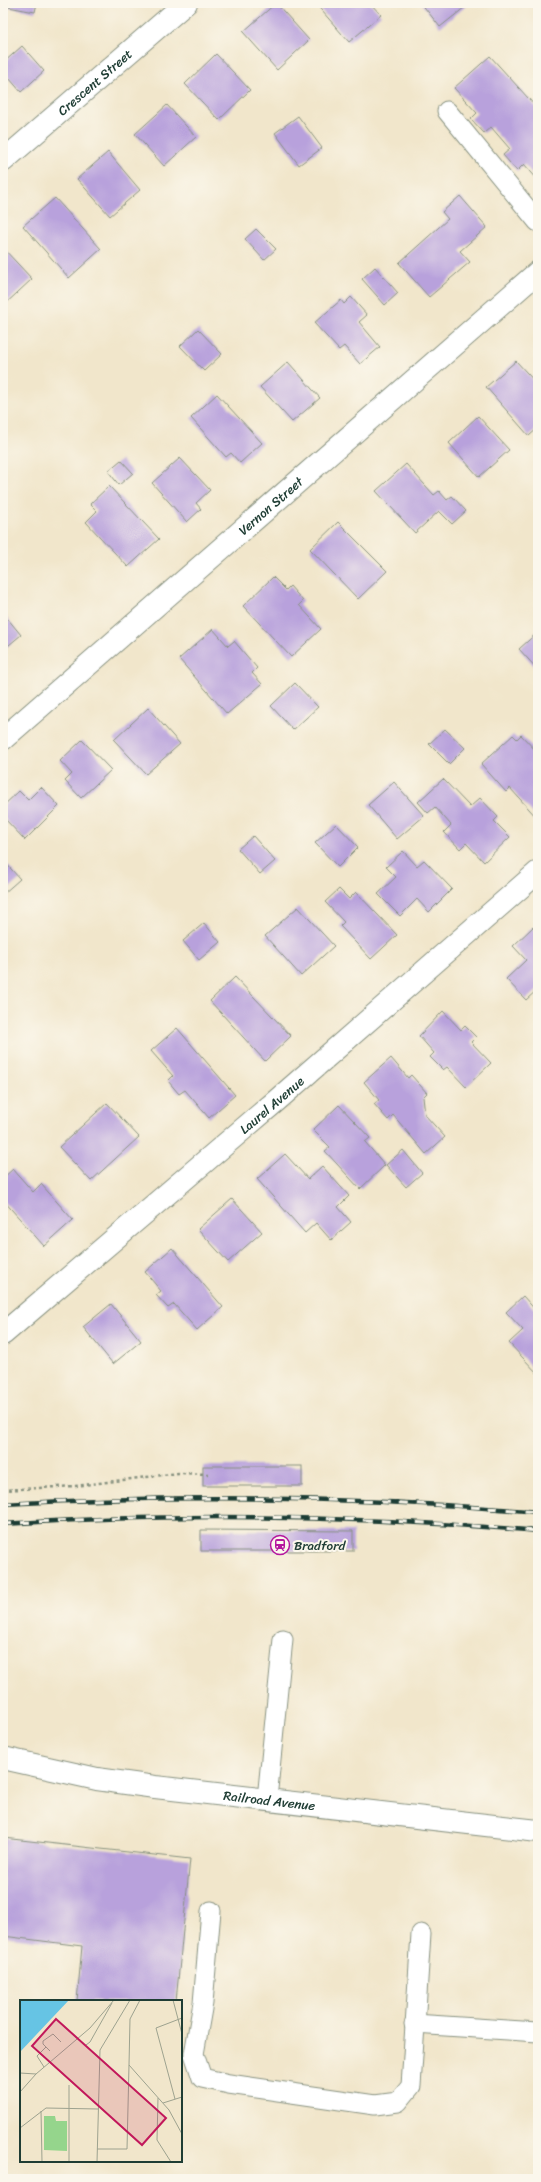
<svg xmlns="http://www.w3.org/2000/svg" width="541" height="2182" viewBox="0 0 541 2182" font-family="Sriracha,sans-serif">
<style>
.building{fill:#b8a1dc}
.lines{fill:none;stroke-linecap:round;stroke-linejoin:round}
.lane-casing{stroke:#889280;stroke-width:21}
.street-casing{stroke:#889280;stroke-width:24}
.secondary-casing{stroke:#889280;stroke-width:24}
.path{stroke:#889280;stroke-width:2.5;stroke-dasharray:3 3;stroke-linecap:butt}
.lane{stroke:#fff;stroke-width:19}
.street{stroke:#fff;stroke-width:22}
.secondary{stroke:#fff;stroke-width:22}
.rail-casing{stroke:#1f3d34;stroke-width:4.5}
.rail{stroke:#fbf7ec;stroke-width:3;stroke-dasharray:9;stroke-linecap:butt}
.labels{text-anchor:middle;stroke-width:4;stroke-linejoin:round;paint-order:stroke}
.street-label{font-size:13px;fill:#1f3d34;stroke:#fbf7ec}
.poi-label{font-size:13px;fill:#1f3d34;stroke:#fbf7ec;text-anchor:start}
.inset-road{fill:none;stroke:#9da28f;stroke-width:1}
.view{fill:#c2185b;fill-opacity:0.15;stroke:#c2185b;stroke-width:2}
.inset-edge{fill:none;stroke:#1f3d34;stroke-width:2}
</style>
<rect width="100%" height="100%" fill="#fbf7ec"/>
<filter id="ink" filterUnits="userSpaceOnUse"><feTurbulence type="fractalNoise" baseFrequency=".025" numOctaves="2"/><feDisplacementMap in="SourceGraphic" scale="8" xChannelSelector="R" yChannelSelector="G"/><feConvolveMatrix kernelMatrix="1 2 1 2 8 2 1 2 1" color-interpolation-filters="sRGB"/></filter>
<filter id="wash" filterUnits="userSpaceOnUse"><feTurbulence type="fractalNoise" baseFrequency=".012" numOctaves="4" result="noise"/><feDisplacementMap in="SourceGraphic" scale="16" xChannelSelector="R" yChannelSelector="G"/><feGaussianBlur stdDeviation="0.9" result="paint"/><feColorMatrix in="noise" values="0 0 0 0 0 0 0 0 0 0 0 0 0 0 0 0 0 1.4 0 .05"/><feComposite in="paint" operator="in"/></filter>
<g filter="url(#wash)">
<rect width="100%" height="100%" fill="#f1e6cb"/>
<g id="blocks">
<!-- building -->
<g class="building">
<path d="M3,3H37L35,12L3,6Z"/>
<path d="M276,3L309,40L277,70L243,32Z"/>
<path d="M315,3H370L381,15L349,42Z"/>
<path d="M421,3H470L440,27Z"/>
<path d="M22,46L44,71L21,92L3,71V63Z"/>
<path d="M216,54L250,90L219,120L185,84Z"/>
<path d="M490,56L538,109V180L524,164L517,171L503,155L510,149L491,127L484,133L471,119L477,113L454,88Z"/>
<path d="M167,105L196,137L164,166L135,134Z"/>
<path d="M298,116L322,148L299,165L275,133Z"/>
<path d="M108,152L140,190L110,216L77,179Z"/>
<path d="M460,196L487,227L460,251L470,262L429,297L399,263L448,219L442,212Z"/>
<path d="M55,198L101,249L69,278L23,226Z"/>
<path d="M256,229L276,249L264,260L245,239Z"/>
<path d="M3,248L32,279L3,306Z"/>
<path d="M375,267L398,293L385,305L362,279Z"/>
<path d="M351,297L367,315L359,322L380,347L360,364L344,346L339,350L314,323L341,300L344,304Z"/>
<path d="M198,329L222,354L204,371L180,346Z"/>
<path d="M516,361L538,385V428L529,436L486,387Z"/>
<path d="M288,362L320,398L292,422L260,387Z"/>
<path d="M217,394L262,443L240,463L231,453L226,457L191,418Z"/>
<path d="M478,416L509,450L479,477L449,443Z"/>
<path d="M180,458L210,490L196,503L201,509L187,522L152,483Z"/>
<path d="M121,460L133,473L119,485L108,471Z"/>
<path d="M406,464L434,495L439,491L447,500L452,496L466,511L452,524L439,511L415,533L376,491Z"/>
<path d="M109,486L159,539L128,567L86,522L97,511L90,504Z"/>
<path d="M338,522L387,571L358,599L310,549Z"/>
<path d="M273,577L286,590L290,586L303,601L299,605L321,629L291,657L243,606Z"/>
<path d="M3,613L21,635L3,650Z"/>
<path d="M213,629L228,646L234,641L257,668L252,673L262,684L227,714L179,659Z"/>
<path d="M538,632V670L519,649Z"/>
<path d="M295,683L318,707L293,730L271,706Z"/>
<path d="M148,708L180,744L146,774L114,740Z"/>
<path d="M445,729L465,748L449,764L429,744Z"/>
<path d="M513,735L517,739L521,735L538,753V819L510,788L506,792L481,764Z"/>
<path d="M82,740L111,770L81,798L65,781L72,774L60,761Z"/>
<path d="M443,779L470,807L480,798L498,817L494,821L510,837L484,862L466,843L460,849L444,832L451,825L435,807L428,813L418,802Z"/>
<path d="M394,782L424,816L397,839L368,805Z"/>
<path d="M41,787L59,806L25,840L3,817V806L19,791L28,800Z"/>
<path d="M336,824L358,847L338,867L315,843Z"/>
<path d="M253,836L275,861L260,874L238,849Z"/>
<path d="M403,851L417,866L424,860L452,889L429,912L417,899L400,916L378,894L396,877L386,867Z"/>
<path d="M3,860L20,879L3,894Z"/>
<path d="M339,889L349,899L356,892L397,935L371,959L340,926L344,922L325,902Z"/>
<path d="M298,907L334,946L301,976L265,936Z"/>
<path d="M204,923L220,942L199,960L183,941Z"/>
<path d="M533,927L538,933V989L526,1000L506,979L526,960L513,946Z"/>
<path d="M235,977L291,1036L265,1061L210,1001Z"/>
<path d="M443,1011L461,1030L465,1026L476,1037L471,1042L491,1063L466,1087L447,1067L443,1070L430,1057L434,1053L419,1036Z"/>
<path d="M177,1028L235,1095L209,1118L185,1090L179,1094L168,1081L173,1076L151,1051Z"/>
<path d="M391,1058L408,1078L411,1075L427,1093L423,1097L425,1115L445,1137L426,1154L393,1115L388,1120L374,1104L379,1100L364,1082Z"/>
<path d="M107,1103L139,1137L91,1181L59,1147Z"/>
<path d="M339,1105L370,1138L365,1142L385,1165L360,1189L325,1151L330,1147L313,1130Z"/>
<path d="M403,1150L422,1173L406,1187L386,1165Z"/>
<path d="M285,1154L308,1179L322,1166L349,1196L338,1207L351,1222L331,1240L316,1223L305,1233L257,1179Z"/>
<path d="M13,1169L33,1192L41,1184L73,1220L44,1246L3,1200V1178Z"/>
<path d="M232,1199L262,1232L228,1262L198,1229Z"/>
<path d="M172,1248L223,1307L197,1330L174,1304L168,1308L156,1295L161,1291L145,1272Z"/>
<path d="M523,1296L538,1313V1374L509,1343L523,1330L506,1312Z"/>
<path d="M111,1304L141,1341L113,1364L83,1327Z"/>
<rect x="203" y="1466" width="99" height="20"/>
<path d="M201,1530L353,1531V1551H201Z"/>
<path d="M3,1838L190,1859L176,2001H77L82,1946L3,1936Z"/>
</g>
</g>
</g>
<g filter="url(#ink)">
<use href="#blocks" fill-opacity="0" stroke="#889280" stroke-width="1"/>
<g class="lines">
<defs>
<g id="lane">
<path d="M447,111L538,222"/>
<path d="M267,1799L283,1639"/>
<path d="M211,1911L203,2003L194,2054L202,2078L229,2084L375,2105L398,2102L411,2086L421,1934"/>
<path d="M414,2024L538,2032"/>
</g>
<g id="street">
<path id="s1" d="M3,161L186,3"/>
<path id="s2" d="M3,739L538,272"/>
<path id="s3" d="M3,1758L97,1779L155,1787L538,1831"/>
</g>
<g id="secondary">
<path id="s4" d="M3,1334L276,1101L538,872"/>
</g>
</defs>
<!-- lane casing -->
<use href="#lane" class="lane-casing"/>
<!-- street casing -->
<use href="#street" class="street-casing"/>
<!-- secondary casing -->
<use href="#secondary" class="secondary-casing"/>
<!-- path -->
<path class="path" d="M3,1490L75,1486L179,1473L208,1474"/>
<!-- lane -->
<use href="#lane" class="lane"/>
<!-- street -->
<use href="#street" class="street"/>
<!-- secondary -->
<use href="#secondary" class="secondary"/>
<defs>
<g id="rail">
<path d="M3,1504C181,1494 360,1497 538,1512"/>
<path d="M3,1524C181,1512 360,1516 538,1531"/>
</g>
</defs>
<!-- rail casing -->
<use href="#rail" class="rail-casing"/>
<!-- rail -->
<use href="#rail" class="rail"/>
</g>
</g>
<!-- icons -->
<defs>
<symbol id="station-ring" viewBox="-11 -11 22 22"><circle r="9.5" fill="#fbf7ec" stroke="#b5179e" stroke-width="1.5"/><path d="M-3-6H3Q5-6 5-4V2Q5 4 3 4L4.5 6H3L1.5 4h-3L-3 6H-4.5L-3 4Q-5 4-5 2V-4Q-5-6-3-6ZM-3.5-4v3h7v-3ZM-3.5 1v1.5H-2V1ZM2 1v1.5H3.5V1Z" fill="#b5179e"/></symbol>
</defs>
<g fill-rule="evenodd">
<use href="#station-ring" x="269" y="1534" width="22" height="22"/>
</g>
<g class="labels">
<!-- street labels -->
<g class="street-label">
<text dy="5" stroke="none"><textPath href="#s1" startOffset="121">Crescent Street</textPath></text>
<text dy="5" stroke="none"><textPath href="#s2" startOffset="355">Vernon Street</textPath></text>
<text dy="5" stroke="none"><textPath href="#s4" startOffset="353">Laurel Avenue</textPath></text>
<text dy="5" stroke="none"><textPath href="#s3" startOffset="270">Railroad Avenue</textPath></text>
</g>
<!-- poi labels -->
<g class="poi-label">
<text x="294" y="1550">Bradford</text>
</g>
</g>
<!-- overview -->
<g transform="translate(20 2000)">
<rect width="162" height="162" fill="#f1e6cb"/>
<path d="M24,116H35L36,121H47V151L24,150Z" fill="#95d58c"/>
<path d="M0,0H49L0,52Z" fill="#66c4e4"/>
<path class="inset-road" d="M120,0L110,19L109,65L149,110L162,134M153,0L162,34M66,45L70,42L92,3M30,51L23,44V41L33,34L41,42M24,67L17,56L26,47M0,73L16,74M0,92L16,74L70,28L94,0M138,98L137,140L151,162M155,99L136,28L162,18M143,103L162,97M21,111L22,162M0,128L26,108L78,109M77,149H107L109,65M49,162V85M77,162L80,50L110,0"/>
<path class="view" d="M36,19L146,118L122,145L12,46Z"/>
<rect width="162" height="162" class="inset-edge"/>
</g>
<!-- margin -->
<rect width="541" height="2182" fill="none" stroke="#fbf7ec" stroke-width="16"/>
</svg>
